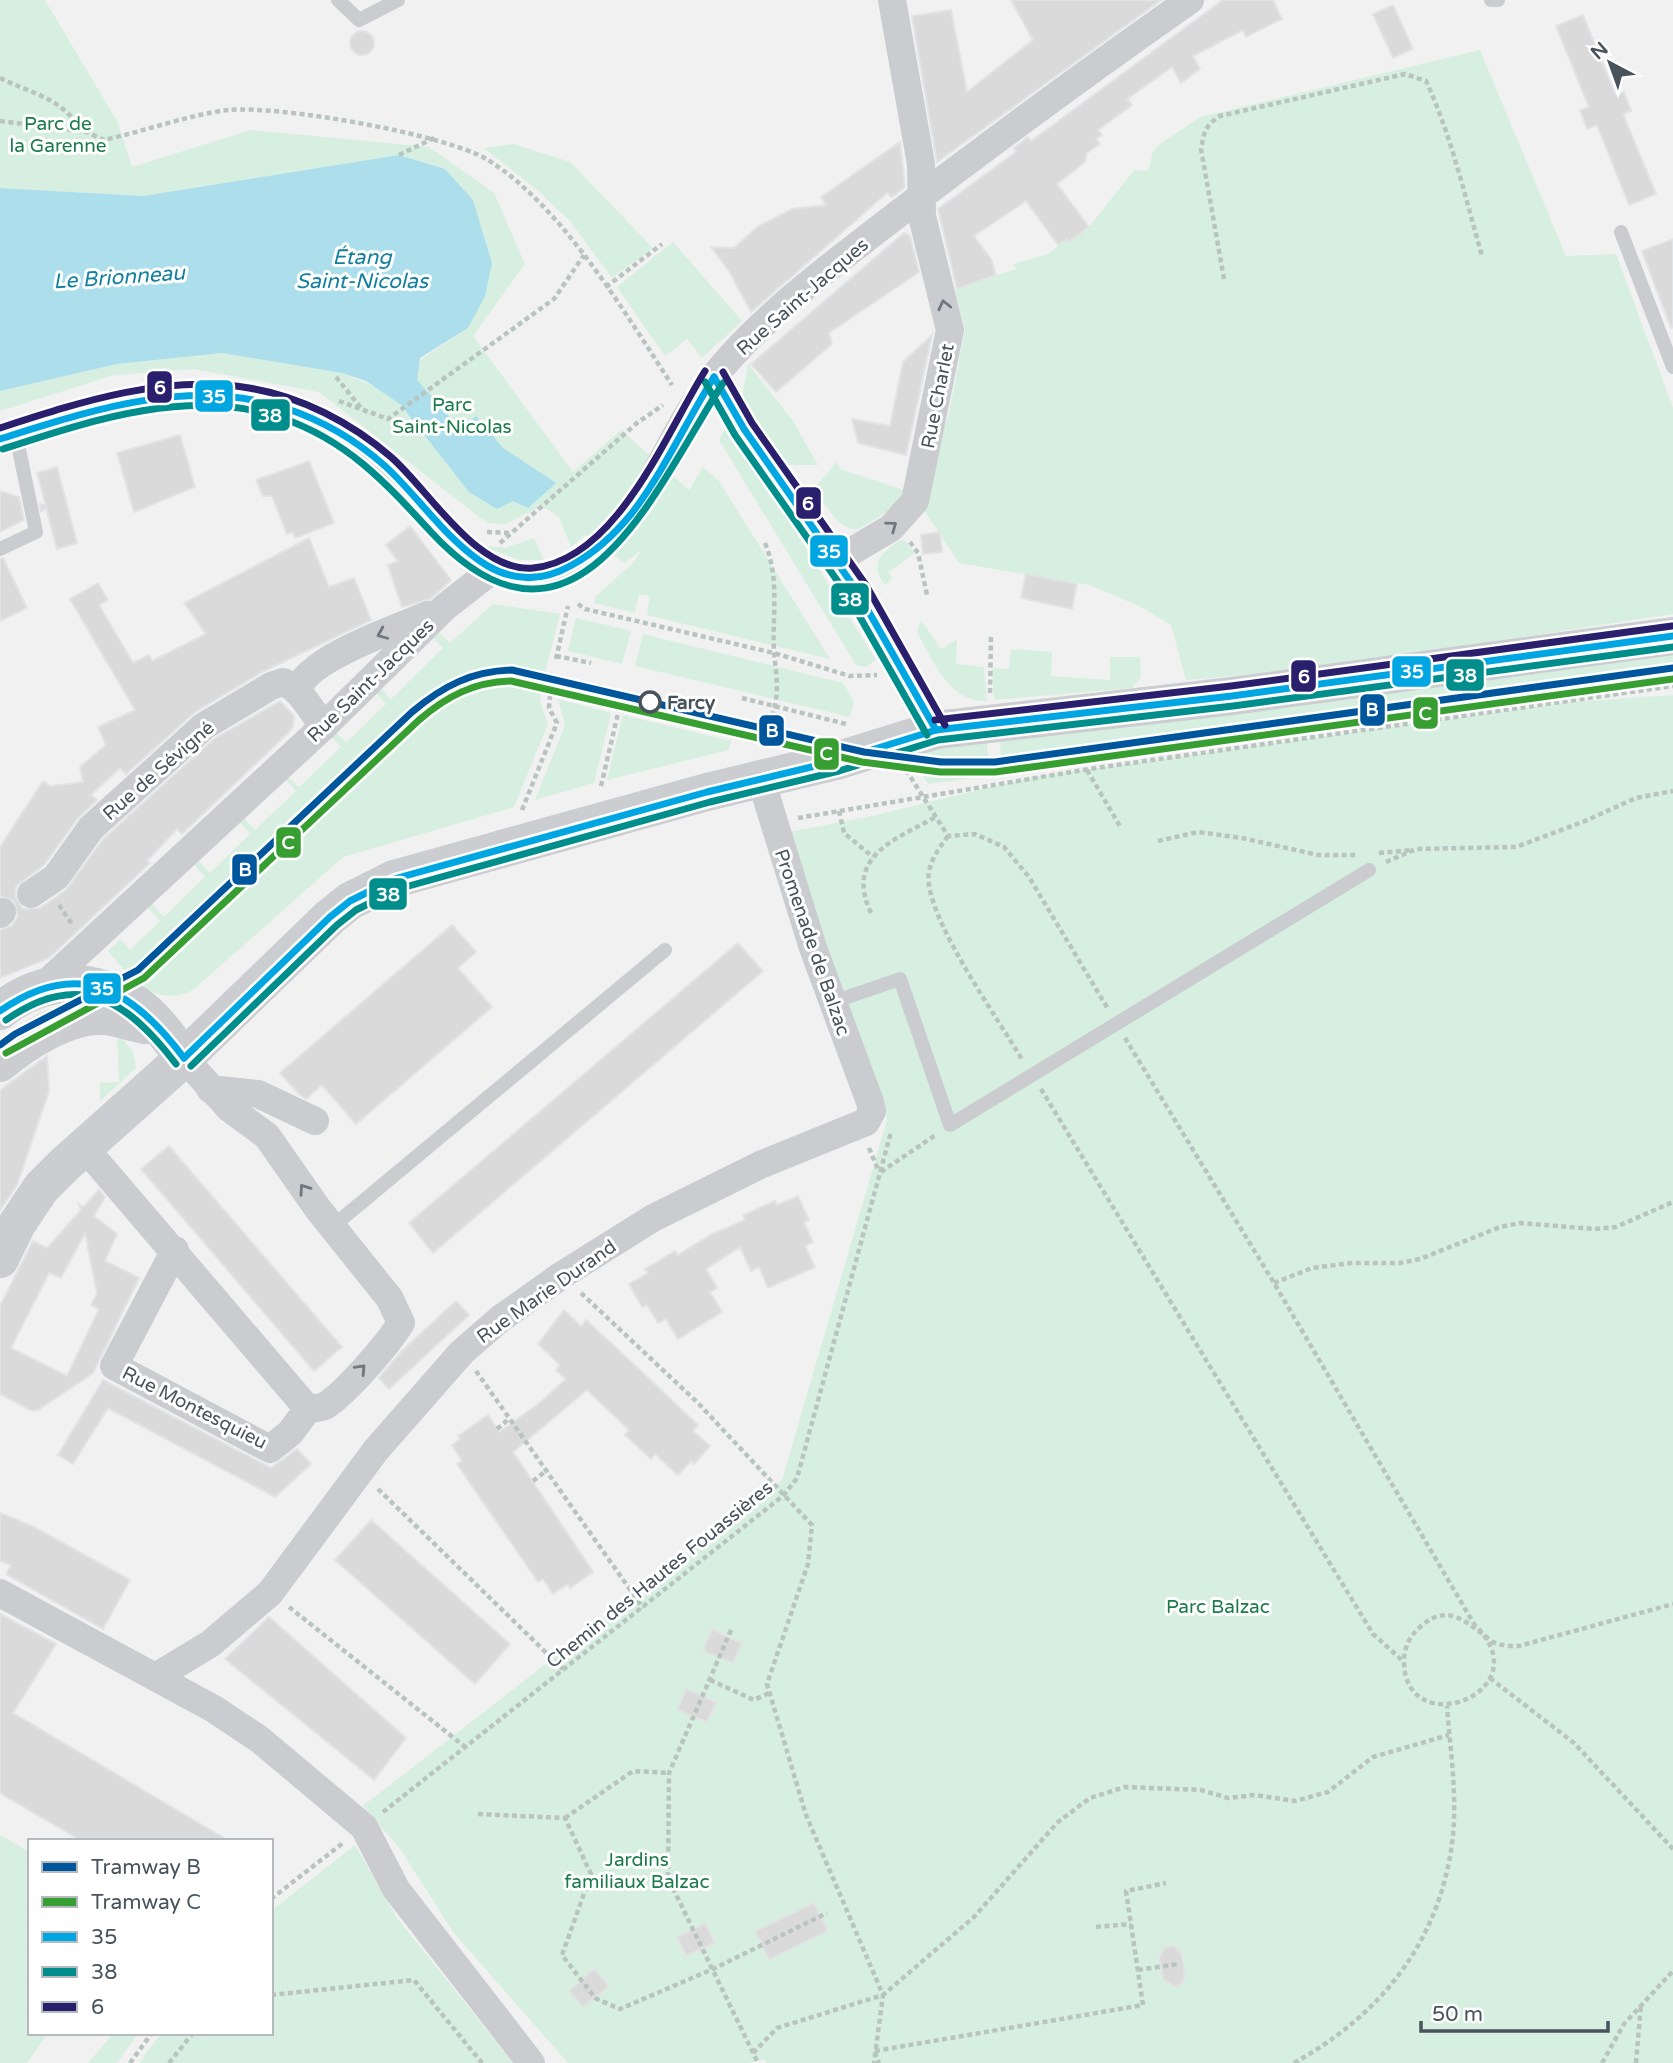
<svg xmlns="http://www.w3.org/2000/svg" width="1673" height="2063" viewBox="0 0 1673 2063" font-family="'Varela Round',sans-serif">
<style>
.green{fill:#d6efe0}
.water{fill:#acdeeb}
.building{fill:#dadadb;stroke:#e2e3e4;stroke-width:2;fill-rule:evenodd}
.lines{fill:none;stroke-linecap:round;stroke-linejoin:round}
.path{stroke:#b9c4c1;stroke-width:4.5;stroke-dasharray:5 3.5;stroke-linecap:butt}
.lane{stroke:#cacccf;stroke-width:14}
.street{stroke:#cacccf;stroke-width:28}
.secondary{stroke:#cbcdd0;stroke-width:38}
.bus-1-casing{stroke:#fff;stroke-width:12}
.bus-2-casing{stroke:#fff;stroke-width:12}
.bus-3-casing{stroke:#fff;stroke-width:12}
.bus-1{stroke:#00a6e2;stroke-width:7}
.bus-2{stroke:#008e8c;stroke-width:7}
.bus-3{stroke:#291f6c;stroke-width:7}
.tram-1-casing{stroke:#fff;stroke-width:12}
.tram-2-casing{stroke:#fff;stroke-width:12}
.tram-1{stroke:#00569d;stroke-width:7}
.tram-2{stroke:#379e32;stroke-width:7}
.oneway{stroke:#6f777e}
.stop-dot{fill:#fff;stroke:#48535c;stroke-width:3.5}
.labels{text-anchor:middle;stroke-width:6;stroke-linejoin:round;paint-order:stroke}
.park-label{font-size:19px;fill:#1b7b4b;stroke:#fff}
.street-label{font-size:19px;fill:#48535c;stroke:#fff}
.stop-label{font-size:19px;font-weight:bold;fill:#48535c;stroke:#fff;text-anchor:start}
.water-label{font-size:21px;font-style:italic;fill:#13819e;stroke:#fff}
.line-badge{stroke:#fff;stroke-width:2.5}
.badge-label{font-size:19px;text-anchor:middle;font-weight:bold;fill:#fff}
</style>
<rect width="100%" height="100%" fill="#f1f1f1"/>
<!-- green -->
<g class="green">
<path d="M0,0H45L118,123L132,167L251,130L429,147L494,193L525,264L473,336L573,472L621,430L689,490L703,467L719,481L830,659L647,615L650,596L639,594L635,613L594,603L596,596L632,564L643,549L625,563L585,535L571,547L559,517L542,506L505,524L487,523L319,392L194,369L114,375L0,411V391L117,364L222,353L342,373L378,388L468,328L492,263L473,200L445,169L399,155L143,196L0,188Z"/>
<path d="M1480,50L1566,256L1616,254L1673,408V614L1305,670L1186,680L1171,625L1139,606L1089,585L959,563L919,503L949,414L965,329L955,290L1016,269L1013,264L1048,254L1067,239L1069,242L1089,227L1134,170L1145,171L1150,167L1152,153L1160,144L1200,117Z"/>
<path d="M514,144L570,162L653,248L612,278L570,221L535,188L484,148Z"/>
<path d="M673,242L742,321L702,358L687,339L665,356L617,287Z"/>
<path d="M748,364L793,421L818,465H786L741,403Z"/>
<path d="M724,430L741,445L876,660L866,667L856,665L719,440Z"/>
<path d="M837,462L840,469L904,490L893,508L859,529C838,532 825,503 814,488Z"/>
<path d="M534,538L544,560H519L484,546L505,548Z"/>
<path d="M903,539L915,553L888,572L892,578L885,585C868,562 883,551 903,539Z"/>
<path d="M493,604L560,614L542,684L540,701L548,724L514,807L343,857L193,990C155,1009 131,978 108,951L120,939L130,950L160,921L147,907L151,903L164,917L205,877L193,863L197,859L210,873L250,834L238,820L242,816L255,830L296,791L283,777L286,774L299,787L341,747L329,734L333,729L346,743L386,704L374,691L379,686L391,699L443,648L431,636L437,631L450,643Z"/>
<path d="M576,618L631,631L622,664L568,651Z"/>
<path d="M921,620L941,649L957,639L956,664L984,667L987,701C950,703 933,661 917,632Z"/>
<path d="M643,634L843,683L854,702L850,717L635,666Z"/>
<path d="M1011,649L1052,652L1051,676L1110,680V657H1140L1141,677L1132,688L994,700L992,668L1009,669Z"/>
<path d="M1673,649V673L1001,766L1000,734Z"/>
<path d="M1673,695V2063H766L765,2059L749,2063H568L453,1932L401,1850L363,1806L782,1480L887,1120L884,1101L784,833L872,816L1032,777L1571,702Z"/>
<path d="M558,699L611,713L594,783L535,800L565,725Z"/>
<path d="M623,715L731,741L729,750L607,780Z"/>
<path d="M987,743L989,776L928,784L912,754L939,745Z"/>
<path d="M117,1032L133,1052L136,1068L100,1101V1083L119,1082Z"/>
<path d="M0,1835L30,1852V2033H48L27,2063H0Z"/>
<path d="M355,1845L397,1918L513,2063H139L161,2033H271V1911Z"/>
<path d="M114,2033H138L117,2063H88Z"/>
</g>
<!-- water -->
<path class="water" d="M399,155L445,169L473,200L492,263L485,296L468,328L420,358L417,380L460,429L476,416L503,448L556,483L528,508L513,501L497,509L469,492L400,404L366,381L342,373L222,353L117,364L0,391V188L143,196Z"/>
<!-- building -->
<g class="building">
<path d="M1011,0H1161L937,162L912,16L951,10L967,92L1033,40Z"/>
<path d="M1223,0H1273L1282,19L1246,37L1243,30L1193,56L1200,69L1181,83L1172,67L1127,99L1132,105L1098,130L1102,135L1096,139L1100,144L1087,153L1085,162L1057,184L1089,227L1069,242L1067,239L1058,245L1026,201L974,236L991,259L996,275L957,289L938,209L1016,152L1014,148L1028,137L1031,141Z"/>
<path d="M1393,5L1413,49L1393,58L1373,14Z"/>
<path d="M1583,15L1616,96L1624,92L1631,111L1623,114L1656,194L1629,205L1597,125L1587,129L1580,110L1589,107L1556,26Z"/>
<circle cx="362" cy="43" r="12"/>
<path d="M900,142L905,187L892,197L887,193L751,312L729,271L711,247L734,248L757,227L792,209L826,205L821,197Z"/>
<path d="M904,233L910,236L919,272L829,333L832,344L776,392L751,364Z"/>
<path d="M1673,239V327L1671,328L1642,251Z"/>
<path d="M932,335L906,455L858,443L852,419L890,426L903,362Z"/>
<path d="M180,435L195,487L134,512L117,453Z"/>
<path d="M309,461L334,523L295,538L293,532L287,534L272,496H263L256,480Z"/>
<path d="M57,467L77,543L57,549L46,508L41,511L40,504L46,506L37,473Z"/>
<path d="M0,491L19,497L24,520L0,532Z"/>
<path d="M410,526L451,580L430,599L402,607L388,565L398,561L386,545Z"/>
<path d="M940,532L942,552L923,554L921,535Z"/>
<path d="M309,538L329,587L354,578L371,620L262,672L195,712L126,774L120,768L91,795L97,800L78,818L44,865L16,886L15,896L23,909L40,908L66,890L103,839L214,739L280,701L294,716L293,727L289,732L182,834L177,829L147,861L150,863L49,958L0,978V930L12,926L18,916L14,901L0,896V847L43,781L51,786L83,782L80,767L106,745L98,727L135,710L70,599L98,583L108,600L99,605L133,663L149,655L152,661L206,634L184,603Z"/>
<path d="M3,558L27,608L0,621V559Z"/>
<path d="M1026,574L1077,584L1072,609L1021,598Z"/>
<path d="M452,925L476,952L458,968L492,1007L356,1124L322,1085L306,1099L300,1095L280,1073Z"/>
<path d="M738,943L763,971L433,1253L409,1223Z"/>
<path d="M47,1056L49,1091L17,1185L0,1210V1090Z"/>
<path d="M169,1146L342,1347L314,1371L141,1169Z"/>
<path d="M99,1190L105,1197L94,1216L117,1234L105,1261L139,1278L93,1373L38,1410L32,1411L0,1394V1306L33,1241L47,1248L81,1210L79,1204L83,1207ZM85,1233L97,1293L91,1305L99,1309L67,1376L11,1348L49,1273L61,1278Z"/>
<path d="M798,1196L809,1220L804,1222L813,1242L805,1246L815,1267L768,1288L759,1267L751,1271L740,1247L706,1269L717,1288L710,1292L722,1312L678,1339L666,1319L658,1323L647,1305L642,1307L629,1284L648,1273L645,1269L675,1251L678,1255L712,1234L745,1220L743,1215L775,1201L777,1205Z"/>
<path d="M456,1301L469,1315L389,1389L379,1378L402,1351Z"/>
<path d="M564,1310L581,1326L586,1320L638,1368L698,1425L693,1431L710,1446L694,1464L691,1461L678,1475L655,1454L651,1459L625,1435L629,1430L587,1390L513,1452L593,1572L570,1588L568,1584L553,1594L543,1579L538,1582L457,1464L462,1461L452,1445L460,1439L458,1436L488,1415L499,1432L537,1405L566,1379L556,1370L560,1365L538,1344Z"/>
<path d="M103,1380L271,1468L297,1449L311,1464L275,1497L108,1408L73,1464L58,1455Z"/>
<path d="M0,1513L34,1527L130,1580L103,1629L6,1574L11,1565L0,1561Z"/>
<path d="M371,1520L510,1644L475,1684L335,1560Z"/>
<path d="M0,1614L56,1644L13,1713L229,1841H82L0,1793Z"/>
<path d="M269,1617L406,1738L374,1780L225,1659Z"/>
<path d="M712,1629L742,1643L733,1663L703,1651Z"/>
<path d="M686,1689L716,1702L707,1722L677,1710Z"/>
<path d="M814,1903L828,1931L769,1960L755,1931Z"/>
<path d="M705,1923L715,1943L686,1956L677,1937Z"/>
<path d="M1174,1946L1182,1954L1185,1976L1182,1983L1175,1987L1163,1979L1159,1957L1165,1947Z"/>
<path d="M594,1969L609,1986L583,2007L569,1991Z"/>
</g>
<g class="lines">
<!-- path -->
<g class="path">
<path d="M0,78C30,93 66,99 80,131"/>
<path d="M0,121L87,132L104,140C141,132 192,114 228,110C278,105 446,134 488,160C562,206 625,313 672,385"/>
<path d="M399,155L434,138"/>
<path d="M1224,279L1201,149C1204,133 1205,125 1220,116L1405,74L1426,81C1452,137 1465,197 1482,256"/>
<path d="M606,287L662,244"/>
<path d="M336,377L361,408"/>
<path d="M339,401L388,419L554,299L584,255"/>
<path d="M487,532L512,533"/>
<path d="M910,542L918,553L927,595"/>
<path d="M500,543L637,423L663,405"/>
<path d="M765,543C780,580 772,613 774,652C776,676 780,688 773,713"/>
<path d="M578,604L585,609L774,653L850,676L877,675"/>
<path d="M556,656L591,663"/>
<path d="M556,659L568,606"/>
<path d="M551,690L581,695"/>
<path d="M990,693L991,637"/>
<path d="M742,698L846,724"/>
<path d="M732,732L766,741"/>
<path d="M906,770L948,836L975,834L1004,847L1029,877L1108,1009"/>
<path d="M1087,770L1121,828"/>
<path d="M601,786L620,705"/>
<path d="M522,810L557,723L549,708L551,685"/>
<path d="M839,811L844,833L873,857"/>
<path d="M798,818L1089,769L1673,686"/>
<path d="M948,836C937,851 926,865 929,885C936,932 997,1017 1023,1061"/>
<path d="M1158,841L1198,832L1242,838L1318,855H1356"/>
<path d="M1379,853L1412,850"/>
<path d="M1386,862L1416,849L1516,847L1585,821L1636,798L1673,791"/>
<path d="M59,905L72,924"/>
<path d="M871,913C844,856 896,839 936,817"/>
<path d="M1125,1038L1274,1283L1474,1624C1545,1692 1404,1745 1404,1661C1404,1648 1409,1637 1419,1628C1449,1599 1470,1626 1493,1642C1501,1646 1511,1646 1519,1646L1673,1604"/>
<path d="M1041,1089L1373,1634L1404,1662"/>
<path d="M869,1148L879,1172"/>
<path d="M881,1172L937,1134"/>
<path d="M1274,1283L1312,1268L1351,1263H1400L1420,1259L1500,1227L1520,1223L1595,1229L1616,1227L1673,1202"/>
<path d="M581,1293L698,1403L812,1525L808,1564L767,1684L806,1815L883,1995L874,2063"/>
<path d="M476,1371L643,1608"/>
<path d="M497,1429L510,1418"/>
<path d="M533,1481L547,1470"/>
<path d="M378,1489L563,1669"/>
<path d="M289,1607L464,1746"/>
<path d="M731,1630L669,1773L668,1878L758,2063"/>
<path d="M1490,1678L1574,1743L1673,1849"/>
<path d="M710,1680L754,1700L769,1693"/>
<path d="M383,1812L784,1495L797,1478L891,1132"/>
<path d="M478,1814L565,1818L591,1874L562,1955L595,1998L620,2009L713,1969L827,1913"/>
<path d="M565,1818L633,1771L669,1773"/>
<path d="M271,1899L343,1843"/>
<path d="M1096,1927L1131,1924"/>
<path d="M1138,1970L1179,1964"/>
<path d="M271,1995L414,1980L482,2063"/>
<path d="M875,2051L1143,2005L1126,1891L1166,1883"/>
<path d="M875,2052L879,2063"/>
<path d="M753,2053L777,2028L883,1995L974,1917L1058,1822L1090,1798L1125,1787L1201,1790L1228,1798L1255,1795L1295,1801L1328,1792L1373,1757L1449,1735"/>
<path d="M130,2063L152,2033"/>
<path d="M169,2063L193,2033"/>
<path d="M1294,2063C1384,2013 1442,1938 1453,1835C1457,1791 1450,1749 1447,1706"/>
<path d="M1602,2063L1624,2024L1673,1971"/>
<path d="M1636,2063L1641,2004"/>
</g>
<!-- lane -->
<g class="lane">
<path d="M338,0L359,20L398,0"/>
<path d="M1491,0H1498"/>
<path d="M1621,232L1673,367"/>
<path d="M0,549L36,532L16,435"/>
<path d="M833,1002L900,979L950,1125L1369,870"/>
<path d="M332,1227L665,950"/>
</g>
<!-- street -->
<g class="street">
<path d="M714,377C736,426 772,466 803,510C853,581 898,653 936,730"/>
<path d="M0,439C73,416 155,383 233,396C288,405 346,429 387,468C429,507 471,584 539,577C554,576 567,569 580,561C650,516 665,436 715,375C765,314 832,265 894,217C991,143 1090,70 1190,0"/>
<path d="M837,560L891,528L915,501L950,330L922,216L921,164L892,0"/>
<path d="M299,690C304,660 399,627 428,615"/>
<path d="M31,894L56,877L91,828L204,726L271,686L283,682C302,689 310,711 324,726"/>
<path d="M0,914L2,912"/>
<path d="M42,987L324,726L445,607L495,568"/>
<path d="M184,1058L229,1108L267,1136L318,1209L390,1299L401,1323C388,1344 346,1393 325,1406C320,1408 314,1408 308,1409"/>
<path d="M210,1089L258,1094L315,1121"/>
<path d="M84,1147L308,1409L290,1433L270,1449L114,1366L175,1250"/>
<path d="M0,1593L214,1709L259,1739L364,1827L396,1889L531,2063"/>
<path d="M157,1676L210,1644L270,1593L376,1450L462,1352L500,1319L562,1275L653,1218L760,1165L866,1122L872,1111L870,1102L813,948L761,780"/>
</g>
<!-- secondary -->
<g class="secondary">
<path d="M0,1011C42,977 92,975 137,1005C155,1017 171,1041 184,1058"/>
<path d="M0,1063C25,1042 68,1014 103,1016C117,1016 131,1023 145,1025"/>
<path d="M0,1259L17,1224L41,1188L64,1165L184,1058L330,917L350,901L394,879L707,792L836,761L936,730L1232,696L1673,636"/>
</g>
<defs>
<g id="bus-1">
<path d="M714,377L744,429L857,591L936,730"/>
<path d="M0,439C92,410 189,377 285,408C321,420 357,441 385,466C438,514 489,613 572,565C596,552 615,534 632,513C664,471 686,422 714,377"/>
<path d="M0,1011C79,956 133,990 184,1058"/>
<path d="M184,1058L330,917L350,901L394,879L707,792L836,761L936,730L1232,696L1673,636"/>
</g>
<g id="bus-2">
<path d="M705,382L735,435L848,596L927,735"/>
<path d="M3,449C92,420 189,387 282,418C348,441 385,482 431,532C575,687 655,489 723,383"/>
<path d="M6,1020C80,968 128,1001 176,1064"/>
<path d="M191,1066L337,925L356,910L398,889L710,802L839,771L938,740L1233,706L1673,647"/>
</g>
<g id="bus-3">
<path d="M723,372L752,423L866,585L945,725"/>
<path d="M0,428C80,402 164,374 249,388C300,396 352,423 391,457C428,489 477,573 533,568C617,560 666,433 705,371"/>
<path d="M935,720L1231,686L1672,626"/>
</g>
</defs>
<!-- bus-1 casing -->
<use href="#bus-1" class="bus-1-casing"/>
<!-- bus-2 casing -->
<use href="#bus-2" class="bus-2-casing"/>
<!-- bus-3 casing -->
<use href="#bus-3" class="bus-3-casing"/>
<!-- bus-1 -->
<use href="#bus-1" class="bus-1"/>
<!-- bus-2 -->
<use href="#bus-2" class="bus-2"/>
<!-- bus-3 -->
<use href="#bus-3" class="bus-3"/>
<defs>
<path id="tram-1" d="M0,1045L15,1034L138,970L412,712C443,686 472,671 512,670L864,752L941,762H995L1673,668"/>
<path id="tram-2" d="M6,1053L144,978L419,720C447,696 474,682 511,681L862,762L940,772H995L1673,679"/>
</defs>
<!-- tram-1 casing -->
<use href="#tram-1" class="tram-1-casing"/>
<!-- tram-2 casing -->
<use href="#tram-2" class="tram-2-casing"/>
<!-- tram-1 -->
<use href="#tram-1" class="tram-1"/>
<!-- tram-2 -->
<use href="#tram-2" class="tram-2"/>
</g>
<!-- one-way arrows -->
<defs><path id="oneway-chevron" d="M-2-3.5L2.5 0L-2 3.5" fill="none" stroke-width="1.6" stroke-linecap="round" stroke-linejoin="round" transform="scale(1.75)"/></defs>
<g class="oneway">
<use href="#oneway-chevron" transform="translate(944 305) rotate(-103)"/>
<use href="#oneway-chevron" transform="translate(892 526) rotate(-36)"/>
<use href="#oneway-chevron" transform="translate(382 634) rotate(157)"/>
<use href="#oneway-chevron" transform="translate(304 1189) rotate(-125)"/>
<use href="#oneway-chevron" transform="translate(361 1369) rotate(-47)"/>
</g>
<!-- markers -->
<circle class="stop-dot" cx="650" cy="702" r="10"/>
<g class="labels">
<!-- park labels -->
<g class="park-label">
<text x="58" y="130">Parc de<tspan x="58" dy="22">la Garenne</tspan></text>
<text x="452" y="411">Parc<tspan x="452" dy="22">Saint-Nicolas</tspan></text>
<text x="1218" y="1613">Parc Balzac</text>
<text x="637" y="1866">Jardins<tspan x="637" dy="22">familiaux Balzac</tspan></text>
</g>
<!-- street labels -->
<g class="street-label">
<text transform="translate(802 296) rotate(-41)" y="7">Rue Saint-Jacques</text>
<text transform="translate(937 396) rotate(-79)" y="7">Rue Charlet</text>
<text transform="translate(370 680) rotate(-44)" y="7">Rue Saint-Jacques</text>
<text transform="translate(158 770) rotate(-41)" y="7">Rue de Sévigné</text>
<text transform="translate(813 942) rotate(71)" y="7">Promenade de Balzac</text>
<text transform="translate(546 1291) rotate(-35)" y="7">Rue Marie Durand</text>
<text transform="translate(195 1407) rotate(27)" y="7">Rue Montesquieu</text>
<text transform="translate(659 1574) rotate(-39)" y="7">Chemin des Hautes Fouassières</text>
</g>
<!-- stop labels -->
<g class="stop-label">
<text x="667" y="709">Farcy</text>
</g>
<!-- water labels -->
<g class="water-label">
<text x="362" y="264">Étang<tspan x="362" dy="24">Saint-Nicolas</tspan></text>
<text transform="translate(119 277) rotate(-4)" y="7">Le Brionneau</text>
</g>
</g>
<g class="line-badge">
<rect x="146" y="370" width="27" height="34" rx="7" fill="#291f6c"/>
<rect x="194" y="379" width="40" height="34" rx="7" fill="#00a6e2"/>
<rect x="250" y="398" width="41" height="34" rx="7" fill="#008e8c"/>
<rect x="795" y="486" width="27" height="34" rx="7" fill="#291f6c"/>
<rect x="809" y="534" width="40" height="34" rx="7" fill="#00a6e2"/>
<rect x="830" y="582" width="40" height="34" rx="7" fill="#008e8c"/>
<rect x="1391" y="655" width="41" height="33" rx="7" fill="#00a6e2"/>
<rect x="1445" y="658" width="40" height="34" rx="7" fill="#008e8c"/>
<rect x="1290" y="659" width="27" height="34" rx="7" fill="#291f6c"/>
<rect x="1359" y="693" width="27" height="34" rx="7" fill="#00569d"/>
<rect x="1412" y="696" width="27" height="34" rx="7" fill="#379e32"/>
<rect x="758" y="714" width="27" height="33" rx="7" fill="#00569d"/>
<rect x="813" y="737" width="27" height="34" rx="7" fill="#379e32"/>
<rect x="275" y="826" width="27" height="33" rx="7" fill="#379e32"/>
<rect x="231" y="853" width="27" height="33" rx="7" fill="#00569d"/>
<rect x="368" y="877" width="40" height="34" rx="7" fill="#008e8c"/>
<rect x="82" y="972" width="40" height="33" rx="7" fill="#00a6e2"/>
</g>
<g class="badge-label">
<text x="160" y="394">6</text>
<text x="214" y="403">35</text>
<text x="270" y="422">38</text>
<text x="808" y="510">6</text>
<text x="829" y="558">35</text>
<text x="850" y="606">38</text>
<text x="1412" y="678">35</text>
<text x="1465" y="682">38</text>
<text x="1304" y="683">6</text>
<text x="1372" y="716">B</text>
<text x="1425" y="720">C</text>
<text x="772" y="737">B</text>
<text x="826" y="760">C</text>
<text x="288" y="849">C</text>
<text x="245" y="876">B</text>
<text x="388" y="901">38</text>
<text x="102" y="995">35</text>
</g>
<!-- legend -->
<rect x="28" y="1839" width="245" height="196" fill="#ffffff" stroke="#b6babe" stroke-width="2"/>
<rect x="42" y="1862" width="35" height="10" fill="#00569d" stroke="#b6babe" stroke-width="2"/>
<text x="91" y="1874" font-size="21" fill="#48535c">Tramway B</text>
<rect x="42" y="1897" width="35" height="10" fill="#379e32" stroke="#b6babe" stroke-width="2"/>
<text x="91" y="1909" font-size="21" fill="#48535c">Tramway C</text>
<rect x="42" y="1932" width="35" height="10" fill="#00a6e2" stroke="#b6babe" stroke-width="2"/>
<text x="91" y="1944" font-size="21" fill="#48535c">35</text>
<rect x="42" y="1967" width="35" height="10" fill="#008e8c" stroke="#b6babe" stroke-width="2"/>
<text x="91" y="1979" font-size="21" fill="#48535c">38</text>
<rect x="42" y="2002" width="35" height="10" fill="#291f6c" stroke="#b6babe" stroke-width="2"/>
<text x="91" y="2014" font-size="21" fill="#48535c">6</text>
<!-- north arrow -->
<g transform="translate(1610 63) rotate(319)" stroke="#ffffff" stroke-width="5" paint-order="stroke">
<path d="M0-5L12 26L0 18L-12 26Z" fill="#48535c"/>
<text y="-10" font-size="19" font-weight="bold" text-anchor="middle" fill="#48535c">N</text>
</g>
<!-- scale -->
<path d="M1421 2021v10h187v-10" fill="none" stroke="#48535c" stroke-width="3.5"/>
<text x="1432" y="2021" font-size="21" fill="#48535c" stroke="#ffffff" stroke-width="5" paint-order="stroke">50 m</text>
</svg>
